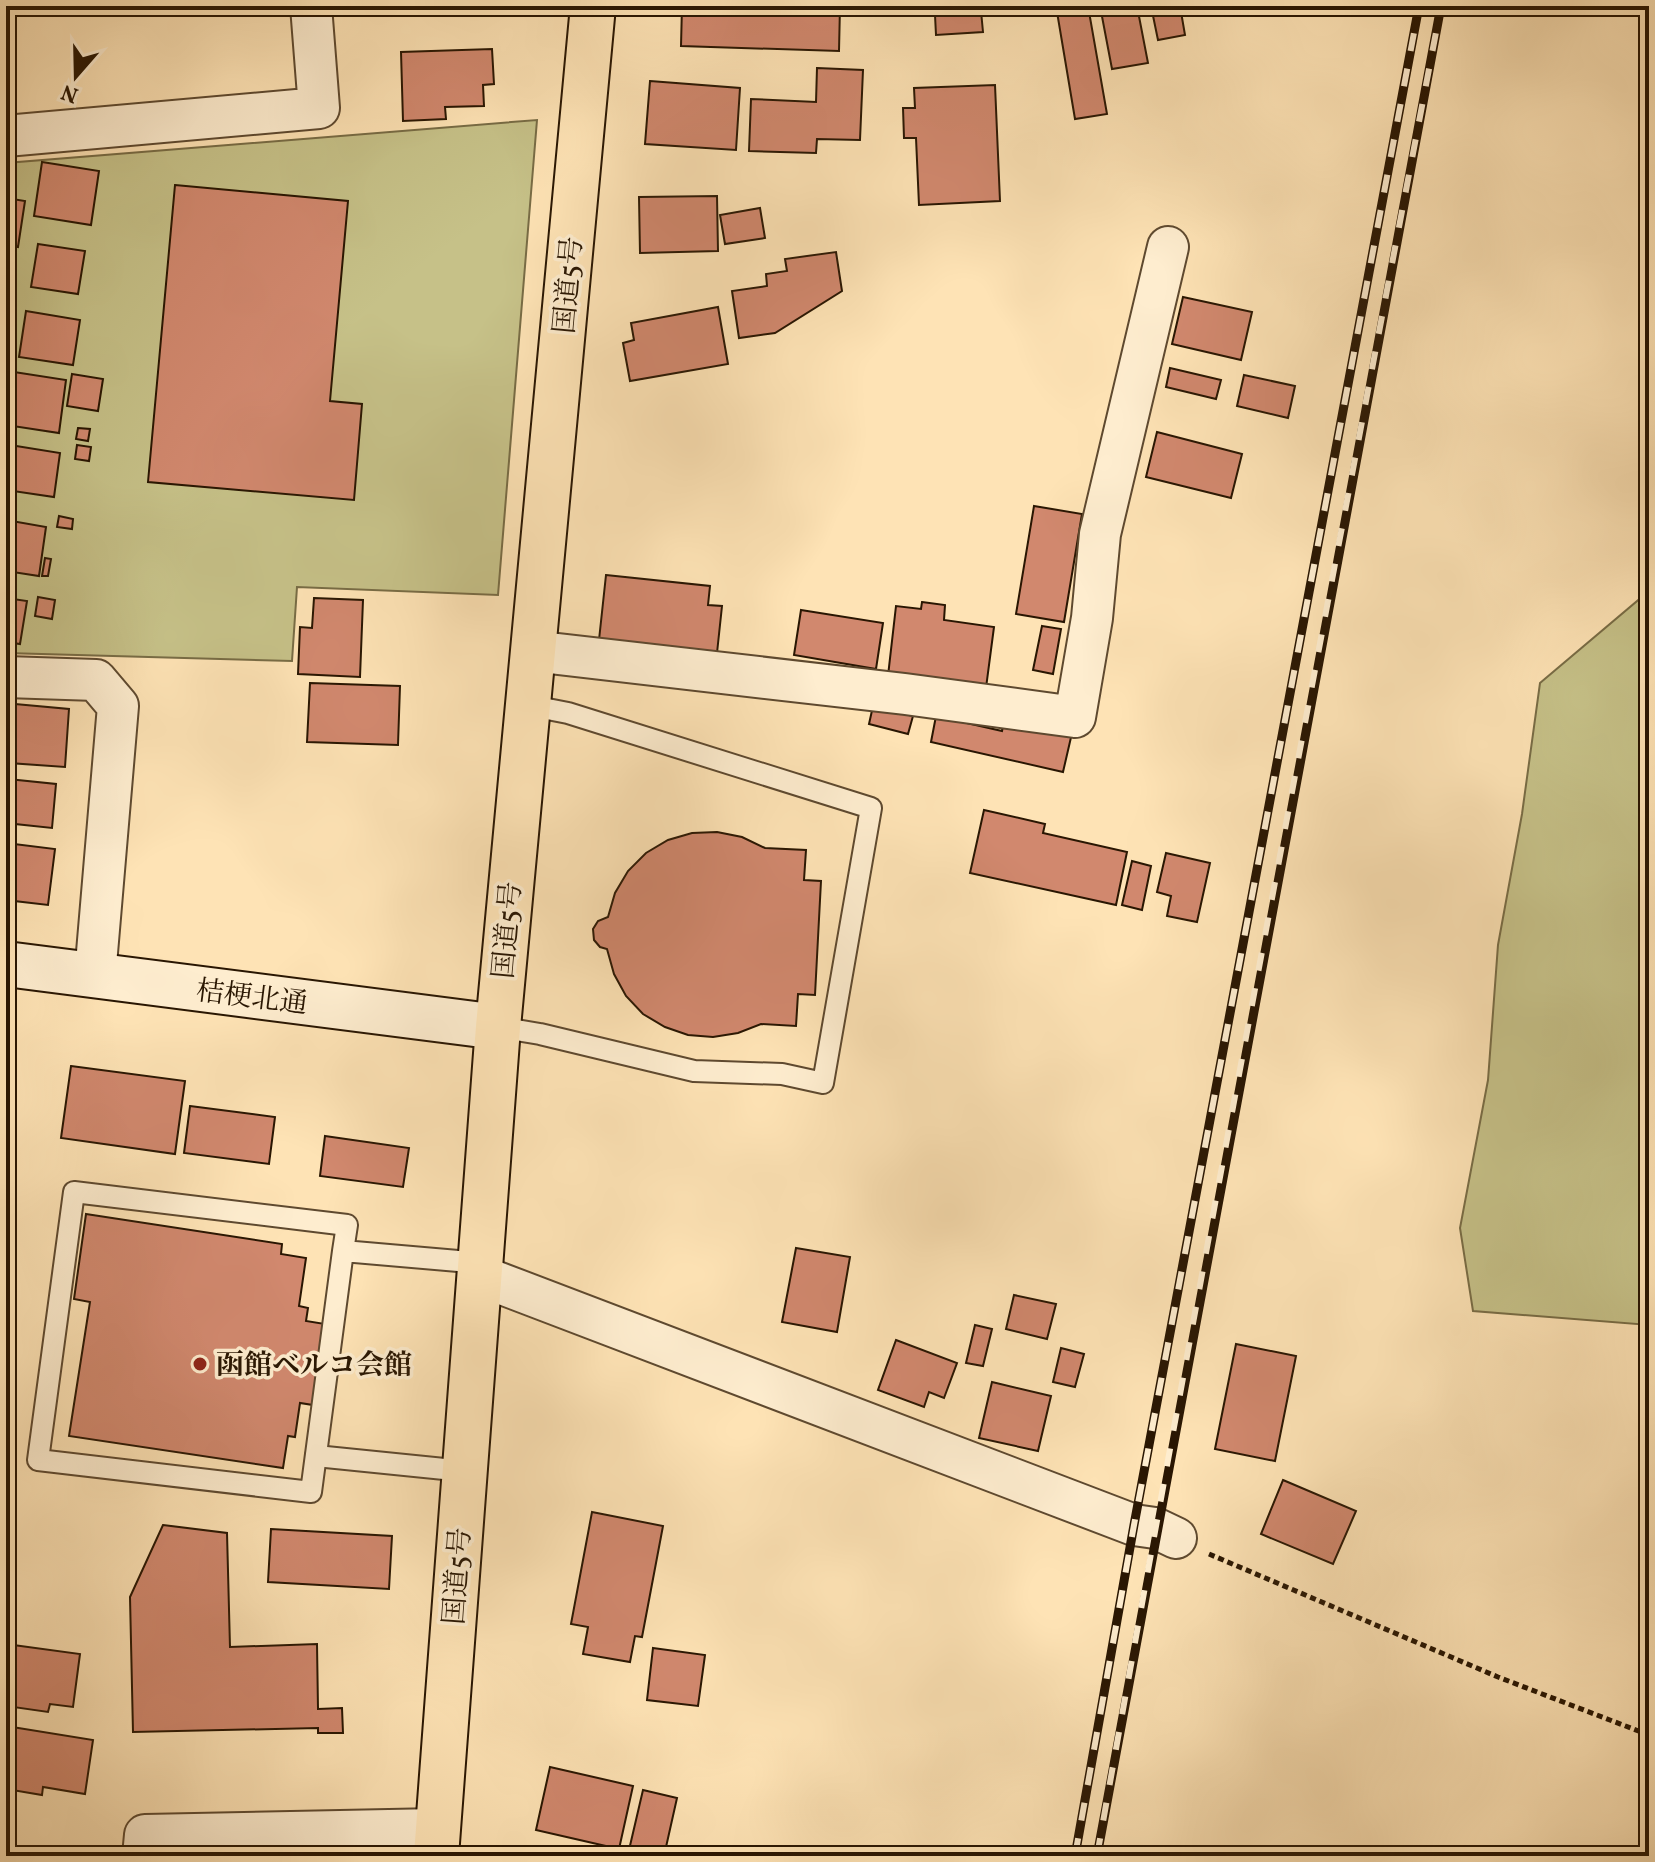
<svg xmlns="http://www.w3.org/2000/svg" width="1655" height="1862" viewBox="0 0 1655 1862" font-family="Vollkorn,'Noto Serif JP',serif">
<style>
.green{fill:#c6c188;stroke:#786c45;stroke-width:2}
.building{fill:#d1886e;stroke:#291602;stroke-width:2}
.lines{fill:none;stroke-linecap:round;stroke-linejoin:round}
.lane-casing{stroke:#5e492f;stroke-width:24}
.street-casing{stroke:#5e492f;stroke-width:44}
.secondary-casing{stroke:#291602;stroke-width:48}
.highway-casing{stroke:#291602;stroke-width:48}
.path{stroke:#291602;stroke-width:5;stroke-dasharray:6 4;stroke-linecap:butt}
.lane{stroke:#feedcf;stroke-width:20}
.street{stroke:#feedcf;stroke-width:40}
.secondary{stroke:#feedcf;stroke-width:44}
.highway{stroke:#fee3b5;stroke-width:44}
.rail-casing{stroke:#291602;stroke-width:9}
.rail{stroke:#feedcf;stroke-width:6;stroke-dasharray:18;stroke-linecap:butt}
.poi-dot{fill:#8f2418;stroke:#feedcf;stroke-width:3}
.labels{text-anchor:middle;stroke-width:7;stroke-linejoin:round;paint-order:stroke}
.street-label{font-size:28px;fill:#291602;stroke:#feedcf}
.poi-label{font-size:28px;font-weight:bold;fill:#291602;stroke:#feedcf;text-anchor:start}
</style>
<rect width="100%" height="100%" fill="#fee3b5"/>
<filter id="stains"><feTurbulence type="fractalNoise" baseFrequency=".0025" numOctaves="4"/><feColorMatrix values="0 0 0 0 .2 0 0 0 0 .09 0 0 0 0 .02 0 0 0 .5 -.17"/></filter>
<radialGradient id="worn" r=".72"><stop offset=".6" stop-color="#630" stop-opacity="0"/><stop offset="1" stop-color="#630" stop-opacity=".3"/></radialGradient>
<!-- green -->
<g class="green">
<path d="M537,120L498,595L297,587L292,661L6,653V163Z"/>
<path d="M1649,591V1325L1473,1311L1460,1228L1488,1080L1498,945L1522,814L1540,683Z"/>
</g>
<!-- building -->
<g class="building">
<path d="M682,6H840L839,51L681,46Z"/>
<path d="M1056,6H1088L1107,114L1075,119Z"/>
<path d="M1100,6H1137L1148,63L1112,69Z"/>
<path d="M1151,6H1180L1185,35L1158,40Z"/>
<path d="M981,11L983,32L936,35L935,15Z"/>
<path d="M492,49L494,84L483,85L484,106L445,107L446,119L403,121L401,52Z"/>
<path d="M817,68L863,70L860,140L817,139L816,153L749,151L751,99L816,102Z"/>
<path d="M650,81L740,88L736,150L645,144Z"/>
<path d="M995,85L1000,201L919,205L916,138H904L903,108H915L914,88Z"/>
<path d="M42,162L99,171L91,225L34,216Z"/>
<path d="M175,185L348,201L330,401L362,404L354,500L148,482Z"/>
<path d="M717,196L718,251L640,253L639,197Z"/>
<path d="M6,198L25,201L18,247L6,245Z"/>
<path d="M760,208L765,238L725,244L720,215Z"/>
<path d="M38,244L85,251L78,294L31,287Z"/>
<path d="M836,252L842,291L775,333L739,338L732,291L767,286L766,274L787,271L785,259Z"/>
<path d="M6,285L15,286L8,328H6Z"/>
<path d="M1183,297L1252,312L1241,360L1172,344Z"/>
<path d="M718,307L728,364L630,381L623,343L634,340L631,323Z"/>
<path d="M26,311L80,320L73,365L19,357Z"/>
<path d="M1170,368L1221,380L1216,399L1166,387Z"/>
<path d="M14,372L66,380L59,433L6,425Z"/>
<path d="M72,374L103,379L98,411L67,406Z"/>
<path d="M1244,375L1295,386L1288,418L1237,406Z"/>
<path d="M78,428L90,429L88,441L76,439Z"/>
<path d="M1157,432L1242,454L1231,498L1146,477Z"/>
<path d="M10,445L60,453L54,497L6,490Z"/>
<path d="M77,445L91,447L89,461L75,459Z"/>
<path d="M1034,506L1082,514L1064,622L1016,614Z"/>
<path d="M59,516L73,519L72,529L57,527Z"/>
<path d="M6,520L46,527L39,576L6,571Z"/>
<path d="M45,558L51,559L48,576H42Z"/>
<path d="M606,575L710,586L708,605L722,606L717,653L599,640Z"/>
<path d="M38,597L55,600L52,619L35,616Z"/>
<path d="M6,598L27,601L20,644L6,642Z"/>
<path d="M314,598L363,600L360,677L298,674L300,627L312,628Z"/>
<path d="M922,602L945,605L944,620L994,627L986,688L888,676L896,606L921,609Z"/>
<path d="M801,610L883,623L876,669L794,655Z"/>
<path d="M1042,626L1061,629L1053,674L1033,670Z"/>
<path d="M310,683L400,686L398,745L307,742Z"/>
<path d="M15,704L69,709L65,767L9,763Z"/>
<path d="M873,706L913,716L908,734L869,724Z"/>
<path d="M936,716L1002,731L1005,718L1072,733L1063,772L931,742Z"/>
<path d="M8,779L56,784L52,828L6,823Z"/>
<path d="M984,810L1045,824L1043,833L1127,852L1116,905L970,873Z"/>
<path d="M717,832L742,837L765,848L806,850L804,880L821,881L815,995L798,994L796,1026L761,1024L738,1033L713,1037L688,1035L665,1027L643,1014L626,996L614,974L607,949L600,947L594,940L593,929L598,921L608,917L615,893L628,871L646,853L668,840L692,833Z"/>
<path d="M6,843L55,849L48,905L6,900Z"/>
<path d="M1166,853L1210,863L1197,922L1167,916L1171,896L1157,892Z"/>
<path d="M1132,861L1151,866L1142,910L1122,905Z"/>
<path d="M71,1066L185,1081L175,1154L61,1138Z"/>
<path d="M190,1106L275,1117L269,1164L184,1153Z"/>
<path d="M325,1136L409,1148L403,1187L320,1176Z"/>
<path d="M86,1214L282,1244L281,1254L306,1258L299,1306L308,1308L306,1321L325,1324L313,1405L300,1403L295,1437L288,1436L283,1468L69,1436L90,1302L74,1299Z"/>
<path d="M796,1248L850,1257L837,1332L782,1322Z"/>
<path d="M1014,1295L1056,1304L1047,1339L1006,1329Z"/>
<path d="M975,1325L992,1329L983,1366L966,1363Z"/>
<path d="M896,1340L957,1363L944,1398L929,1392L924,1407L878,1390Z"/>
<path d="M1236,1344L1296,1356L1275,1461L1215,1449Z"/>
<path d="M1061,1348L1084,1354L1075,1387L1053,1382Z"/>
<path d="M992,1382L1051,1396L1038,1451L979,1438Z"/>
<path d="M1283,1480L1356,1511L1333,1564L1261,1534Z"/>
<path d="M592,1512L663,1526L642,1637L635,1636L630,1662L583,1654L588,1627L571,1624Z"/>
<path d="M163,1525L227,1533L230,1647L317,1644L318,1709L342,1708L343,1733H318V1728L133,1732L130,1597Z"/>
<path d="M271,1529L392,1536L389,1589L268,1582Z"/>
<path d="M6,1644L80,1654L73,1707L50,1704L48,1712L6,1706Z"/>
<path d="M653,1648L705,1655L698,1706L647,1700Z"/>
<path d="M6,1726L93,1740L85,1794L43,1787L42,1795L6,1789Z"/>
<path d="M550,1767L633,1786L619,1849L536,1830Z"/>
<path d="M643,1790L677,1798L664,1856L629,1850Z"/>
</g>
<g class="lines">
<defs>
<g id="lane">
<path d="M498,1027L540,1034L694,1071L782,1074L823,1083L871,808L568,713L527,705"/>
<path d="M343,1251L347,1225L74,1192L38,1460L311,1492L343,1251L481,1263"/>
<path d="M316,1456L464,1471"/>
</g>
<g id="street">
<path d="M6,136L319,108L311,6"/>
<path d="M532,651L905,694L1075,717L1092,618L1100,534L1168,247"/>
<path d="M6,677L96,680L118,706L95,976"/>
<path d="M481,1276L1134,1525L1155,1528L1176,1538"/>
<path d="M143,1856L145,1835L438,1829"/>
</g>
<path id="secondary" d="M6,964L498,1027"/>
<path id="highway" d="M436,1856L498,1027L593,6"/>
</defs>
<!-- lane casing -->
<use href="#lane" class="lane-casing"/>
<!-- street casing -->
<use href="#street" class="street-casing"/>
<!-- secondary casing -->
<use href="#secondary" class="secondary-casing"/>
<!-- highway casing -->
<use href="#highway" class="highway-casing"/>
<!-- path -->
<path class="path" d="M1209,1554L1498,1677L1649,1735"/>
<!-- lane -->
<use href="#lane" class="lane"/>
<!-- street -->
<use href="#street" class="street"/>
<!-- secondary -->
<use href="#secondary" class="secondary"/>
<!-- highway -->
<use href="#highway" class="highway"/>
<defs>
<g id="rail">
<path d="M1075,1856L1134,1525L1419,6"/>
<path d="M1097,1856C1206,1238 1324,622 1441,6"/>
</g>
</defs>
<!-- rail casing -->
<use href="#rail" class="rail-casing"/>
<!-- rail -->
<use href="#rail" class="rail"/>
</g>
<!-- markers -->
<circle class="poi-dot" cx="200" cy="1364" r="8"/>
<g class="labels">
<!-- street labels -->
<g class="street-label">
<text transform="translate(567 285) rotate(-85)" y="10">国道5号</text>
<text transform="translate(506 930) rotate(-85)" y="10">国道5号</text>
<text transform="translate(252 996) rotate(7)" y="10">桔梗北通</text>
<text transform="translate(456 1576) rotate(-86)" y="10">国道5号</text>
</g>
<!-- poi labels -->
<g class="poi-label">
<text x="216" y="1374">函館ベルコ会館</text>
</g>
</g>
<!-- margin -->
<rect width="1655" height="1862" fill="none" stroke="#fee3b5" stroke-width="32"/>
<rect x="8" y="8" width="1639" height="1846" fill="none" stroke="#291602" stroke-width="4"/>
<rect x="16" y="16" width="1623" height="1830" fill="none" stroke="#291602" stroke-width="2"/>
<!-- north arrow -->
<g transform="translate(76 76) rotate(200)" stroke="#feedcf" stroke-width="6" paint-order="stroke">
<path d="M0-6L14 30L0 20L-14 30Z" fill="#291602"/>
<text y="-12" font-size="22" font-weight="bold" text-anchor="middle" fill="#291602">N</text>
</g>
<rect width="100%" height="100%" filter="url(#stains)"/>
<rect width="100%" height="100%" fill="url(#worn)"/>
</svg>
